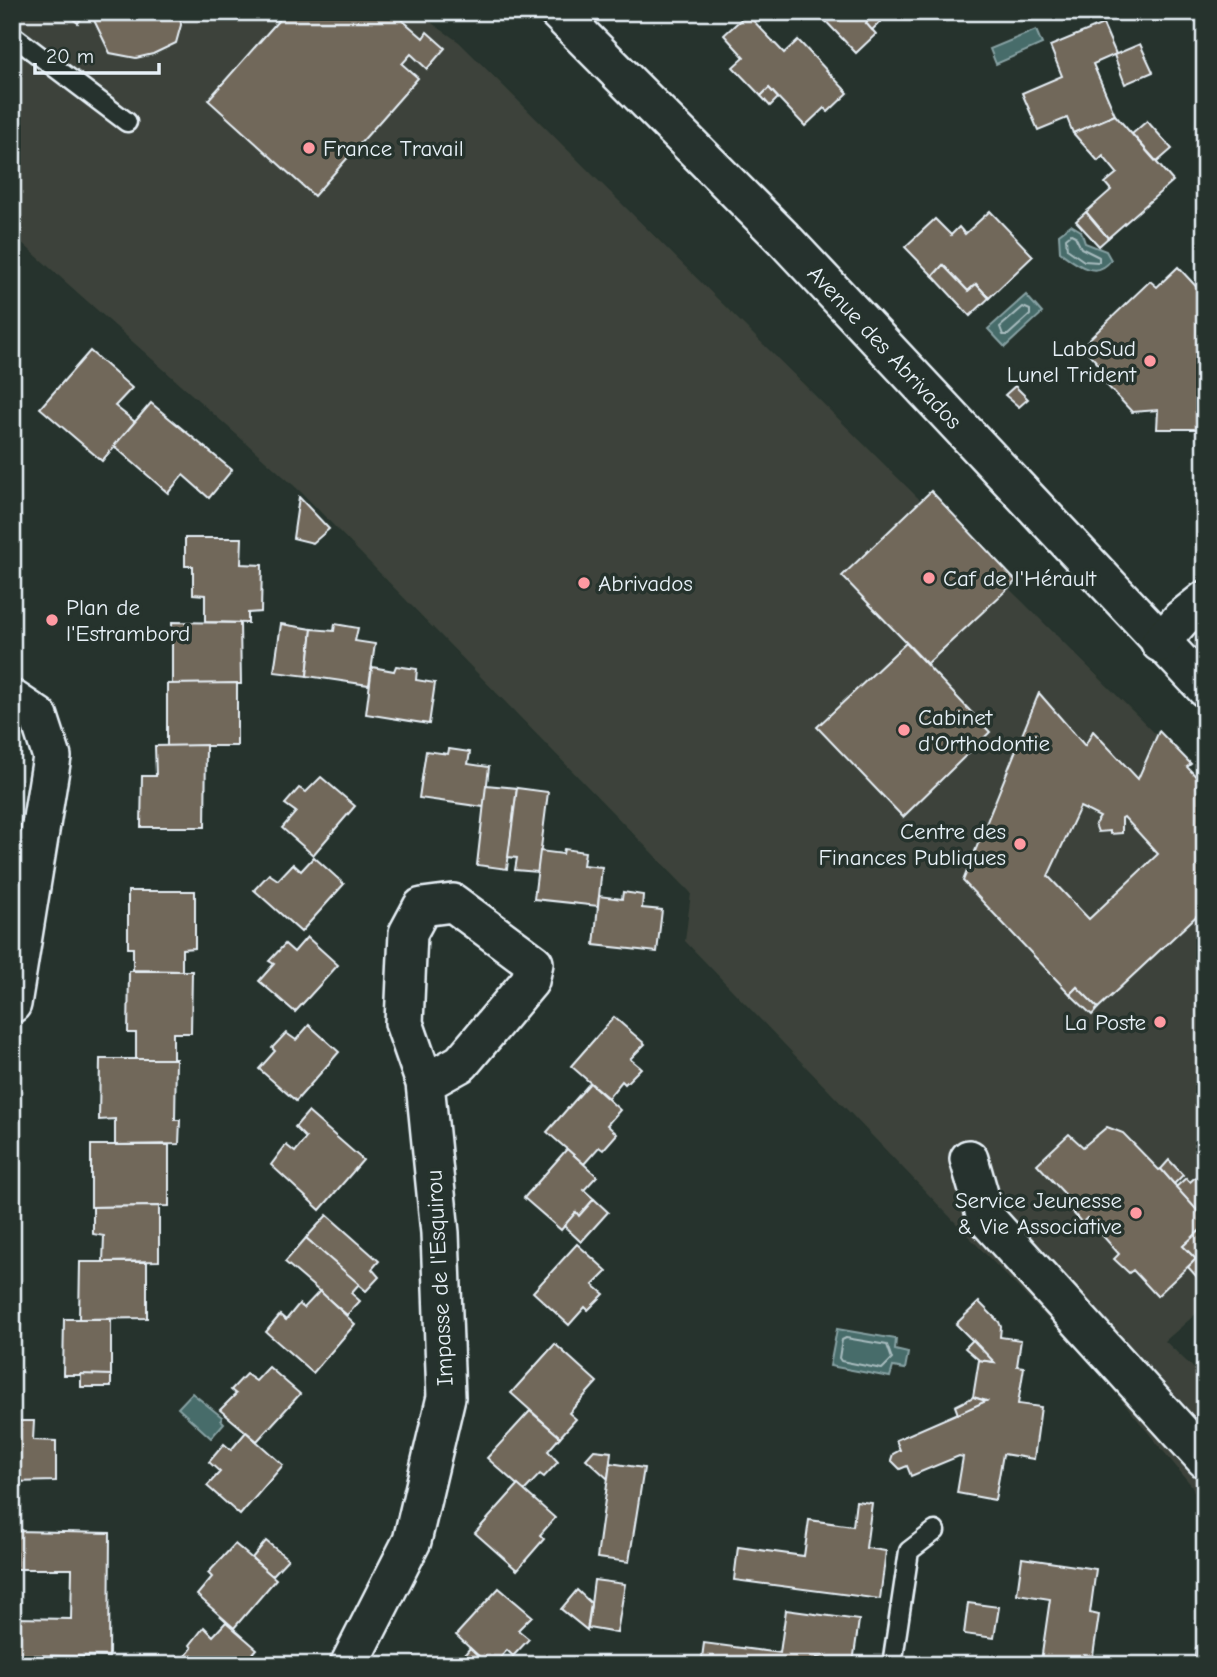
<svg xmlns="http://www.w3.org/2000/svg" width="1217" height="1677" viewBox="0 0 1217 1677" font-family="'Comic Neue',sans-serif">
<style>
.built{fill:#3c433a}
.water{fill:#476c6a;stroke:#87a1a3;stroke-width:2}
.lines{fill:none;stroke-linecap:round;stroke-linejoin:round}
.shore{stroke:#a8bcbf;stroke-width:2}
.building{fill:#71675a;stroke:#e8f1f8;stroke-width:2;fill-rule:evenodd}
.service-casing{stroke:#e8f1f8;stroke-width:23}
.minor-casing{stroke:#e8f1f8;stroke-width:42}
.service{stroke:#26332d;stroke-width:18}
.minor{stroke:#26332d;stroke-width:37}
.poi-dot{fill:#ff9aa2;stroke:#26332d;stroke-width:2.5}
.labels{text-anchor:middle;stroke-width:7;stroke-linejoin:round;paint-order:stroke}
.poi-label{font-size:23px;fill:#e8f1f8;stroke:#26332d;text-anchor:start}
.street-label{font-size:23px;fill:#e8f1f8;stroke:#26332d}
</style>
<rect width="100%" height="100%" fill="#26332d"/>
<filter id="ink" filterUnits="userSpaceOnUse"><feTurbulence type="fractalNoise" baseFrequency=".0143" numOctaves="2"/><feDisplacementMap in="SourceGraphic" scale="14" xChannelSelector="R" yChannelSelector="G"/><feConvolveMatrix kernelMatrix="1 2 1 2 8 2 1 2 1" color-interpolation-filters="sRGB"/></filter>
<g filter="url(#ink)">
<!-- built -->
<path class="built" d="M12,12H416L459,42L1205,783V1306L1165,1341L1205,1379V1522L1192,1486L1096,1369L685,941L691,893L301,492L12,234Z"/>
<!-- water -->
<g class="water">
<path d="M1036,30L1042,44L996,64L990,49Z"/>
<path d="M1071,225L1081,231L1085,243L1106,251L1111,260C1096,281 1075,263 1060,252L1059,234Z"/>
<path d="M1026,295L1042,313L1005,347L988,329Z"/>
<path d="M837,1329L896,1339L895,1350L908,1353L905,1369L893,1367L890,1377L830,1366Z"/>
<path d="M192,1393L222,1417L221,1420L224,1423L211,1438L178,1408Z"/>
</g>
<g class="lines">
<!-- shore -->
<g class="shore">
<path d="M1071,234L1075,236L1081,248L1099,257V262L1084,261L1067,249L1066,238Z"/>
<path d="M1023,307L1030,310V315L1008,335H1003L1000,327Z"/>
<path d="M846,1338L887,1345L892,1359L882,1369L841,1361L839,1358L842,1340Z"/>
</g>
</g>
<!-- building -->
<g class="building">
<path d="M64,12H86L78,23Z"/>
<path d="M90,12H180L181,25L176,43L153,54L136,58L110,53Z"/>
<path d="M286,12H393L423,38L427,32L445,48L427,69L411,54L402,64L418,78L314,196L208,100Z"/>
<path d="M817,12H876L866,23L876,34L856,53Z"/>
<path d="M876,12H890L872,30L866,23Z"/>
<path d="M747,14L784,53L798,40L848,93L828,112L824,108L805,126L769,88L761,96L733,67L744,57L724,35Z"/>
<path d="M1103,24L1116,54L1093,64L1115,115L1073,133L1067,118L1038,130L1022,93L1062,76L1050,46Z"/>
<path d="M1140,44L1153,72L1125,84L1114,55Z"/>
<path d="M769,88L778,98L770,106L761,96Z"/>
<path d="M1115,115L1173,181L1108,238L1086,212L1111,190L1105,183L1117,173L1103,156L1098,161L1073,133Z"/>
<path d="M1147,121L1172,149L1157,162L1132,134Z"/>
<path d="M990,211L1033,256L989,298L976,284L968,291L943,265L933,276L905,247L935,219L951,235L959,227L965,234Z"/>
<path d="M1086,212L1108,238L1099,246L1076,221Z"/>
<path d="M943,265L968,291L976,284L989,298L970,316L933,276Z"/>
<path d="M1178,267L1205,296V429H1157L1158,410L1132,412L1104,382L1110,377L1082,346L1150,281L1157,287Z"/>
<path d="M90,351L132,388L115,406L135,422L102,461L40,408Z"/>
<path d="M1015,386L1028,399L1019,407L1005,395Z"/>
<path d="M151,403L232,470L209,498L183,475L168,493L114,446Z"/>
<path d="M931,491L1016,581L927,664L842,576Z"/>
<path d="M299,497L329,529L313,543L293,538Z"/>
<path d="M185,538H242L241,564L262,565L261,612L248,613V623L205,622V595L193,594V566H185Z"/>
<path d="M172,622L240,623L241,684H172Z"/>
<path d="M281,624L312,629L307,676L274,672Z"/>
<path d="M335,624L358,628L355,641L375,644L369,685L307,676L312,629L334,631Z"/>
<path d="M906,643L990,732L903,817L817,727Z"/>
<path d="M396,666L417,669L416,680L435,683L429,724L366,714L372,667L394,671Z"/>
<path d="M237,683V746H167V684Z"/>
<path d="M1039,693L1085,746L1093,731L1138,779L1159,731L1191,764L1187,767L1205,786V908L1098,1008L1077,987L1070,994L963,881ZM1080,807L1100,817L1095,824L1098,832L1110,831V834L1122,833V818L1124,817L1158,854L1089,919L1048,876Z"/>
<path d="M206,745L205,827H141L142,776H156L155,746Z"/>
<path d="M449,749L470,752L468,764L489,767L484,807L419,798L426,751L448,754Z"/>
<path d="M321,777L355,806L313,855L282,828L296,812L285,804L299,788L306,792Z"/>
<path d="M486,785L517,788L507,869L477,865Z"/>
<path d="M517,788L548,792L538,872L515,870L517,858L508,857Z"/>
<path d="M564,849L585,852L583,865L602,867L598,906L534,899L540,851L563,854Z"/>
<path d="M314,857L344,884L301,932L254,890L269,874L278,880L293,864L301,871Z"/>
<path d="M128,891H195V948L182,949V971L133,970V948H128Z"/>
<path d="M623,892L643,895L642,908L662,910L657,952L594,945L599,896L622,899Z"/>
<path d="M307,937L338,965L295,1012L259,981L274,964L269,961L285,944L294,952Z"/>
<path d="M129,971H192L191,1033H173V1059H136V1033H128Z"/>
<path d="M1077,987L1098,1008L1092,1015L1070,994Z"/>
<path d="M614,1017L645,1044L630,1059L641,1068L625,1084L622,1081L608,1098L571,1066Z"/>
<path d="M309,1025L339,1052L296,1101L259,1069L275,1051L272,1048L286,1033L296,1040Z"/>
<path d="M100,1059H176L175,1120H180L179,1144L115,1145V1119L99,1120Z"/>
<path d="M590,1083L620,1110L607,1125L617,1134L603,1150L599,1147L584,1164L547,1132Z"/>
<path d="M308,1112L363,1160L320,1210L271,1165L286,1145L295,1152L306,1138L295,1127Z"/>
<path d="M1107,1127L1123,1133L1159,1170L1161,1169L1205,1219V1226L1183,1246L1196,1259L1157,1296L1133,1270L1129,1273L1114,1259L1119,1254L1087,1218L1082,1223L1068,1207L1073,1203L1037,1164L1069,1134L1083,1147Z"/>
<path d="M91,1145H169V1206L91,1207Z"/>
<path d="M567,1149L597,1176L584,1190L594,1199L579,1216L576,1212L561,1230L524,1198Z"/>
<path d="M1169,1160L1183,1175L1174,1184L1161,1169Z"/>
<path d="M1202,1171L1205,1175V1219L1176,1187L1186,1178L1190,1182Z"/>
<path d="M594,1199L608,1212L581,1242L564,1226L576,1212L579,1216Z"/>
<path d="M159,1206V1261L103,1262L104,1236L93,1234V1207Z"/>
<path d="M327,1215L379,1261L372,1269L379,1277L366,1291L306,1238Z"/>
<path d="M1205,1226V1286L1188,1267L1196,1259L1183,1246Z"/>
<path d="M306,1238L359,1284L351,1293L360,1301L347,1315L285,1262Z"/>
<path d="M577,1244L607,1271L593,1285L604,1294L588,1310L585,1307L569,1325L533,1292Z"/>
<path d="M80,1262H147V1318L79,1319Z"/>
<path d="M320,1291L355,1324L313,1373L266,1332L280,1315L286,1320L299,1304L304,1308Z"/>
<path d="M979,1302L999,1322L1001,1327L1000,1337L1021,1340L1017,1366L1024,1367L1018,1404L1041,1407L1034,1459L1003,1454L995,1500L957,1493L963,1457L959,1456L911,1476L907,1466L900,1469L891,1460L893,1454L900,1450L896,1440L986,1401L973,1397L979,1360L994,1362L956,1324Z"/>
<path d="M64,1319H111V1375H63Z"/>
<path d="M973,1340L994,1362L979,1360L965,1348Z"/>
<path d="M555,1344L597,1382L569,1413L576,1419L560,1437L511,1393Z"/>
<path d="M269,1367L300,1394L257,1441L220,1410L236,1394L231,1390L246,1374L256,1381Z"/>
<path d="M81,1374L111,1375V1387H81Z"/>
<path d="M973,1397L986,1401L958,1414L955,1406Z"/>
<path d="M530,1411L560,1437L548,1451L558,1462L544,1477L540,1474L524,1491L487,1458Z"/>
<path d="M12,1421H34L33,1440L56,1441V1481L12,1482Z"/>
<path d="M246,1432L283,1465L240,1515L207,1486L220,1472L209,1462L224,1444L231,1450Z"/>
<path d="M594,1450L611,1452L608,1479L586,1459Z"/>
<path d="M610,1463L644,1468L629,1562L597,1558Z"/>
<path d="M518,1485L555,1518L540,1535L544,1539L517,1570L475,1533Z"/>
<path d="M856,1501L872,1503L866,1548L886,1551L880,1599L734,1580L738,1547L804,1556L809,1520L853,1526Z"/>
<path d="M16,1531L110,1533L109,1657L15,1655V1618L71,1619L72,1569H16Z"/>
<path d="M266,1541L288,1559L272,1576L252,1558Z"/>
<path d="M235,1544L276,1579L234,1628L197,1595L212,1577L208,1573Z"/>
<path d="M1022,1558L1096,1569L1090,1613L1099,1615L1093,1656L1084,1655L1082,1665H1007L1008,1657L1041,1661L1050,1599L1017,1594Z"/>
<path d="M594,1580L625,1584L617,1633L588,1628Z"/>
<path d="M499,1588L532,1616L518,1630L529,1639L513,1656L507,1650L494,1665H488L456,1635Z"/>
<path d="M577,1590L591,1603L587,1630L561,1609Z"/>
<path d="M968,1603L999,1607L994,1638L964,1634Z"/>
<path d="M786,1610L859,1620L853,1663L816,1658L815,1665H701L704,1643L780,1653Z"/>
<path d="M226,1622L257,1649L243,1665H179L192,1648L190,1645L204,1627L213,1636Z"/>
<path d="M470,1648L488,1665H456Z"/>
<path d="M1196,1648L1205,1650V1664L1194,1662Z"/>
<path d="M816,1658L830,1660V1665H815Z"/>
</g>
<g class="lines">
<defs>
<g id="service">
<path d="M12,35L127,122"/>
<path d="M892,1665L909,1551L935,1531"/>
</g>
<g id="minor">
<path d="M558,12L783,238L1205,688"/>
<path d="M1160,643L1181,619L1205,600"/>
<path d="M12,699L39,717L52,757L12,1004"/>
<path d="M969,1159L986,1218L1205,1459"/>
<path d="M349,1665L412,1541L446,1397L440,1233L425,1083L404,1023L408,933L422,907L453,903L534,963L530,981L461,1063L425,1083"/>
</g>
</defs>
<!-- service casing -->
<use href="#service" class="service-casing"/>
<!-- minor casing -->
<use href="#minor" class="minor-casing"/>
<!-- service -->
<use href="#service" class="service"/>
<!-- minor -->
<use href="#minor" class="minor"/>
</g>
</g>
<!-- markers -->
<g class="poi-dot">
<circle cx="309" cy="148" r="7"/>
<circle cx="1150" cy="361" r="7"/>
<circle cx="929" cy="578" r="7"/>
<circle cx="584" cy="583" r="7"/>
<circle cx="52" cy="620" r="7"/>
<circle cx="904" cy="730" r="7"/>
<circle cx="1020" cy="844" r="7"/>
<circle cx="1160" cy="1022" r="7"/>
<circle cx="1136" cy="1213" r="7"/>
</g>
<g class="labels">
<!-- poi labels -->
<g class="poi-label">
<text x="323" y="156">France Travail</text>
<text x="1136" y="356" text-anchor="end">LaboSud<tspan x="1136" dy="26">Lunel Trident</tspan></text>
<text x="943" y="586">Caf de l'Hérault</text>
<text x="598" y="591">Abrivados</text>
<text x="66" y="615">Plan de<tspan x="66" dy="26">l'Estrambord</tspan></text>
<text x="918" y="725">Cabinet<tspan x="918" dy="26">d'Orthodontie</tspan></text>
<text x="1006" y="839" text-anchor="end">Centre des<tspan x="1006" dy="26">Finances Publiques</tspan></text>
<text x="1146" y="1030" text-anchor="end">La Poste</text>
<text x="1122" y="1208" text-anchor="end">Service Jeunesse<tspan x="1122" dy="26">&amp; Vie Associative</tspan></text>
</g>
<!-- street labels -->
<g class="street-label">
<text transform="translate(885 347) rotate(47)" y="8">Avenue des Abrivados</text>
<text transform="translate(439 1278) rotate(-93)" y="8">Impasse de l'Esquirou</text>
</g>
</g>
<!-- margin -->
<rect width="1217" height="1677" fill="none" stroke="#26332d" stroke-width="42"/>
<rect x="21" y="21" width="1175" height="1635" fill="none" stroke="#e8f1f8" stroke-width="2.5" filter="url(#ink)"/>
<!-- scale -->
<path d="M35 63v10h124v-10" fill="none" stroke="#e8f1f8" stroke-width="3.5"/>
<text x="46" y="63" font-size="21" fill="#e8f1f8" stroke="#26332d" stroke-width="5" paint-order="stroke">20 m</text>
</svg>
